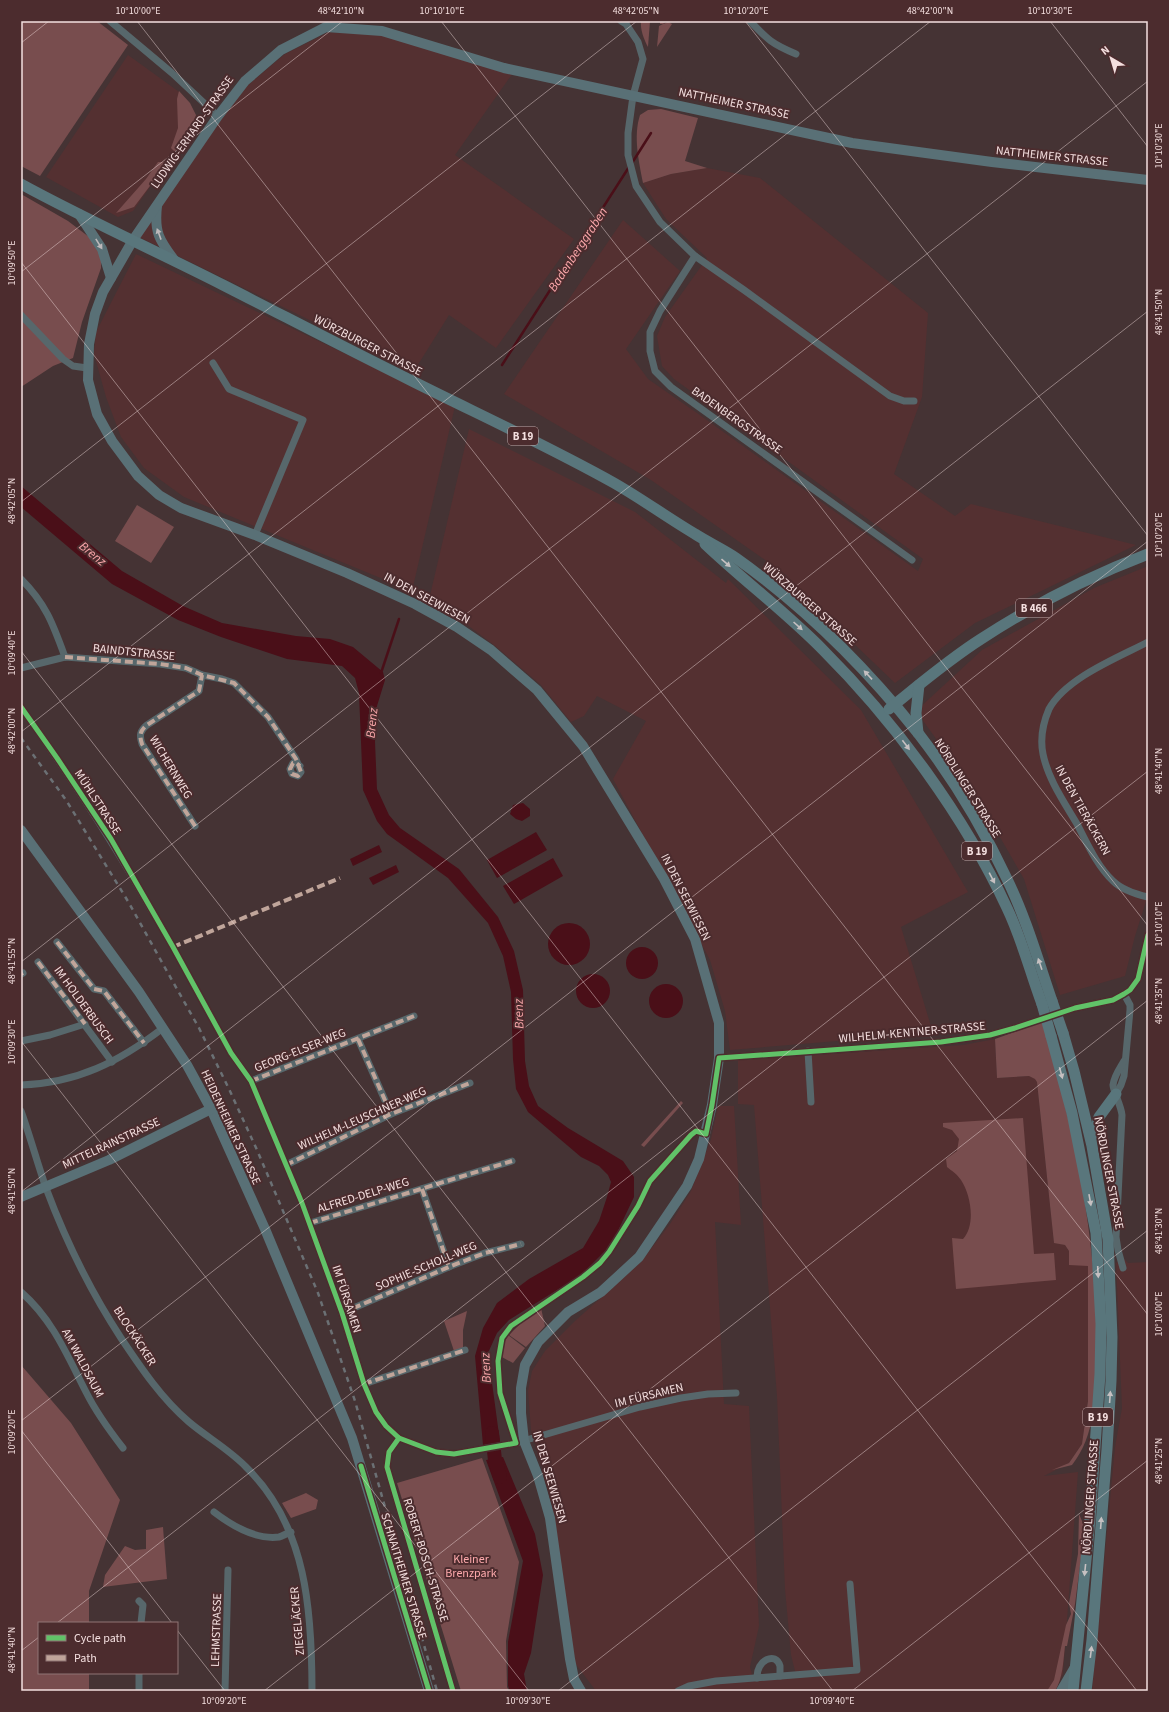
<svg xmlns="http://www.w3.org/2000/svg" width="1169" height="1712" viewBox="0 0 1169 1712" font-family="'Source Sans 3',sans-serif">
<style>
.built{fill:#543031}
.green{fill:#784d4e}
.water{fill:#4a0f18}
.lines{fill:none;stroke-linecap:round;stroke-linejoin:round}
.stream{stroke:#4a0f18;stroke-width:2.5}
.river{stroke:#4a0f18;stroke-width:14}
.street{stroke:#57676b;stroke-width:7}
.secondary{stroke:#597076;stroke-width:10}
.primary{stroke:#59767c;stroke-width:11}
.rail{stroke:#6b7074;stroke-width:2.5;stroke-dasharray:5 5;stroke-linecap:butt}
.primary-bridge{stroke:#59767c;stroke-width:11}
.quiet{stroke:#c0a59a;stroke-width:4;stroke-dasharray:8 4;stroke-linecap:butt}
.cycleway-casing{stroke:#4c2c2e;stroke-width:8}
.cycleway{stroke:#61c268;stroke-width:5}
.oneway{fill:#beb8ba}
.oneway2{fill:#c6c0c1}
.ticks{fill:none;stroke:#f4dfdf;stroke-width:1;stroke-opacity:0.45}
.labels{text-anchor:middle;stroke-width:4;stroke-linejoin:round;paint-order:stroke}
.shield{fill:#4c2c2e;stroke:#c2a9aa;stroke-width:1}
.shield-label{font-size:11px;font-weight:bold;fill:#f4dfdf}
.street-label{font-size:12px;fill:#f4dfdf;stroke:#4c2c2e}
.park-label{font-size:12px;fill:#feaaad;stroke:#4c2c2e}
.water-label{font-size:13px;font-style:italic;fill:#fda9ac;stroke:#4c2c2e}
.neatline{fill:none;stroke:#f4dfdf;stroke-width:1.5}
.ticks-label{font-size:10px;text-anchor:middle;fill:#f4dfdf}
</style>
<rect width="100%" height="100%" fill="#453334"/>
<!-- built -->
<g class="built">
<path d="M329,32L383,35L515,70L455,155L574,239L496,348L449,315L414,371L139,237L216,126L248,85L285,54Z"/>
<path d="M128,55L182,94L197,120L133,211L118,217L46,177Z"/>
<path d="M707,168L760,178L928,313L922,397L894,474L955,516L971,504L1136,545L975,623L895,683L848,638L785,574L651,480L504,394L623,220L680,271L626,349L648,379L697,413L918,571L923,559L674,379L662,366L657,336L665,317L707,258L666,219L643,183L671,174Z"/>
<path d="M136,254L455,406L412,591L184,497L144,468L121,437L106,397L94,354L96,332Z"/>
<path d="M469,429L635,512L726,583L728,579L861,710L968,892L901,927L933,1033L730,1050L725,1011L710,960L613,779L646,721L597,696L584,716L571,722L541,685L494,645L466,624L428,604Z"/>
<path d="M1148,566V895L1135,936L1125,976L1060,995L1024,879L973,790L916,711L982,650L1094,588Z"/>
<path d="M995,1039L997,1078L1029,1076L1036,1079L1037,1082L1054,1242L1065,1245L1069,1251L1088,1265V1401L1082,1444L1069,1463L1044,1476L1078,1472L1063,1674L1055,1691H596L575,1663L548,1479L531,1430L528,1391L532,1371L545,1351L575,1321L641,1262L670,1224L691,1191L711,1139L718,1106H734L741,1225L715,1222L724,1404L749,1406L759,1626L750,1667L753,1678L796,1675L791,1655L785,1589L777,1396L754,1105L738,1104V1060L963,1045Z"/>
<path d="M1124,1259L1128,1263L1148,1262V1691H1092L1115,1447L1122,1408L1116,1263Z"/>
</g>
<!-- green -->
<g class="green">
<path d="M21,21H97L128,45L40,176L21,166Z"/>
<path d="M641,21H650L648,47C644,40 640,29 641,21Z"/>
<path d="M660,21H666L663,24L668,22L672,24L657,47L659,26L663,24H660Z"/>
<path d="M179,91L190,103L196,115L193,127L175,152L171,148L178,128L177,99Z"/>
<path d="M661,109L698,118L685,161L707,168L671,174L643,183C639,161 633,137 640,115L648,110Z"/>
<path d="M158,162H168L134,207L116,213L146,179Z"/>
<path d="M21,194L68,221L93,240L101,255V268L82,322L73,358L53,366L21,387Z"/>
<path d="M137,505L174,527L151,563L115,541Z"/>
<path d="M1042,1022C1075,1131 1099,1244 1096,1359C1095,1396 1096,1435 1072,1465L1052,1470L1069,1463L1082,1444L1088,1401V1266L1069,1265V1251L1065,1245L1054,1243L1037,1082L1035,1079L1029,1076L997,1078L995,1039Z"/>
<path d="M681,1101L683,1103L644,1147L641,1145Z"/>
<path d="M1023,1118L1034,1254L1054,1253L1056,1280L956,1289L952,1238L963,1239C976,1225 971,1195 961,1180C957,1174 952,1171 947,1167L946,1159L957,1151L959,1139L952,1130L943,1127V1123Z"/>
<path d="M541,1308L545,1326L526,1347L509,1335L521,1323Z"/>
<path d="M467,1311L463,1330V1348L454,1351L444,1321Z"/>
<path d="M508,1335L525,1348L513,1363L500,1356L502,1347Z"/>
<path d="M21,1365L71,1423L120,1500L89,1591V1623H39V1673H89V1691H21Z"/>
<path d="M482,1458L519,1562L506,1641L507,1687L509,1691H461L397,1483Z"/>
<path d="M306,1493L318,1500L316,1509L291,1518L282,1503Z"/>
<path d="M1079,1514L1085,1528L1075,1604L1067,1646H1065C1063,1662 1063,1678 1055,1691H1047L1054,1680L1066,1625L1071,1614L1069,1603L1078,1554Z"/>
<path d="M163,1527L167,1579L103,1587L105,1575L125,1546L135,1550L146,1549V1530Z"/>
</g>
<!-- water -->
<g class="water">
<path d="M21,486L122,571L183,606L222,623L296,636L330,639L353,647L383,672L385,680L377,706L375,742L377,789L389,815L400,828L459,869L498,917L514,951L523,990L525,1061L529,1086L538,1106L568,1128L623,1161L634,1177V1197L614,1239L605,1251L581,1275L509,1320L497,1333L488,1353L500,1442L483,1445L475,1356L483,1328L497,1303L529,1279L583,1248L599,1221L607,1197L611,1182L608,1175L599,1166L581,1157L528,1112L516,1089L513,1059L511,992L503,956L488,923L448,878L387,834L377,821L363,790L359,693L355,678L342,666L287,659L221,637L178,620L112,584L21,507Z"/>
<path d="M523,803L530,809V816L522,821L516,819L510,814L513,805Z"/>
<path d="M536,832L547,850L497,878L487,860Z"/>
<path d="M379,845L382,852L353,866L350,859Z"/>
<path d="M553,858L563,876L514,904L503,886Z"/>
<path d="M396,865L399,872L373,885L369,878Z"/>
<circle cx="569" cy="944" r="21"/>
<circle cx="642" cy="963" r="16"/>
<circle cx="593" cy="991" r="17"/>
<circle cx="666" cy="1001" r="17"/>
<path d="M503,1457L535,1534L543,1575L531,1653L524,1674L527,1691H510L508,1686V1642L523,1561L486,1460Z"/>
</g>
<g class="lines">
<!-- stream -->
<g class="stream">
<path d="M632,163L651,133"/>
<path d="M502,365L629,167"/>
<path d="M381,673L399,619"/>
</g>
<!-- river -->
<path class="river" d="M492,1433L495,1460L500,1477"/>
<!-- street -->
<g class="street">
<path d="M110,21L172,73L218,116"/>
<path d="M621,21L626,24L638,42L643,59L633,96L628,133V155L636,186L660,222L695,256L744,290L890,396L904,401H914"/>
<path d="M750,21C768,40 772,44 796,54"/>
<path d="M695,256L660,311L650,332V351L655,371L671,387L912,560"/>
<path d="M21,315L63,359L73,366L87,368"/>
<path d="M213,363L229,389L303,420L255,535"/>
<path d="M21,579C46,604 53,624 65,657"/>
<path d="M1148,642C1117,658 1066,678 1049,709C1043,723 1040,739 1043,754C1048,779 1064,802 1077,824C1087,843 1097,866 1113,881C1122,890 1135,894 1148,897"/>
<path d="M21,668L65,657L160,664L186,668L202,675L222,679L234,683L268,717L296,759L301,772L298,776L292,774L290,769L293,763H296L300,766"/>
<path d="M21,707C68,773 112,840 152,911"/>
<path d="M195,826L142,744C139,735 140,731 147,725L199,691L202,675"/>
<path d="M57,942L94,989L104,991L144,1043"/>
<path d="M38,962L112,1062"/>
<path d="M21,974L23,973"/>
<path d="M358,1039L391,1114"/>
<path d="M21,1041L50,1035L85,1024"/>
<path d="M808,1051L811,1102"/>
<path d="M231,1053L251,1081L302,1203L342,1313L364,1384L376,1412L386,1426L399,1438L436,1452L454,1454L516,1443L640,1407L681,1398L708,1394L736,1393"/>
<path d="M719,1058L941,1042L990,1035L1015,1028L1075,1008L1113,1000L1124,994L1130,990L1138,979L1148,935"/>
<path d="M251,1081L414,1016"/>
<path d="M21,1085C77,1083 119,1062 163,1028"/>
<path d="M1116,1094L1121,1085L1124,1076L1130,1010V1005L1124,994"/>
<path d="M21,1111C30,1136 37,1162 46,1188C65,1239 91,1292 121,1338C141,1368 162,1399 189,1422C208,1438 230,1450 247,1468C307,1527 312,1612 312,1691"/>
<path d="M286,1165L391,1114L470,1083"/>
<path d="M422,1189L449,1267"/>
<path d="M310,1223L512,1161"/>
<path d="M1123,1268L1118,1250L1116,1237L1122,1115C1121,1105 1113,1091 1113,1085C1114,1076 1120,1068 1124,1061"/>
<path d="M21,1292C53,1320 67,1355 86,1392C96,1412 109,1430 123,1448"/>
<path d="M342,1313L451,1266L485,1253L521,1244"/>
<path d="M364,1384L465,1350"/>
<path d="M399,1438L389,1452L387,1467L453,1691"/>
<path d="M214,1512C231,1525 256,1540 279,1537C283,1536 287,1533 291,1532"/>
<path d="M139,1601L143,1605L141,1623"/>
<path d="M757,1678C756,1660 776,1651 780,1666C780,1669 780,1673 780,1676"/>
<path d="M139,1691V1673"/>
<path d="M225,1691L228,1570"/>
<path d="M678,1691L689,1686L716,1681L857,1670L850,1584"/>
</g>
<!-- secondary -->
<g class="secondary">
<path d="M157,206C154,232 159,240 175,261"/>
<path d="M79,214L102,249L111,278"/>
<path d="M21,830L139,992L187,1065L211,1109L265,1229L352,1438L429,1691"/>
<path d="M21,1197L109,1160L211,1109"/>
<path d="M581,1691L574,1679L570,1659L550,1518L538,1476L524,1441L521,1413V1388L525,1365L538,1342L568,1312L601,1292L639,1257L687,1186L699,1159L712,1105L719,1058V1023L695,939L664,879L583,746L537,690L491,650L457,627L415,604L347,573L255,535L181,508L159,495L138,476L112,441L97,414L88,380L89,344L95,314L103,292L133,240L218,116L245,81L281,50L326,27L382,31L504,68L852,143L992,162L1148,180"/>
<path d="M1061,1691L1075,1667"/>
</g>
<!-- primary -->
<g class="primary">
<path d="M21,184C87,220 156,251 223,285C286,317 349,350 412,381C480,415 548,446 614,483C642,499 668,518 695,534C709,543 723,549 736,558C805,607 866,668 918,733C953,778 983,828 1007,879C1026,918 1038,960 1052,1001"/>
<path d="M705,544C744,581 787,613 824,651C895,722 965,817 1007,908C1022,939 1030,972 1042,1004"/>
<path d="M889,709C919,685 948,660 981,639C1033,605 1090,576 1148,554"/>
<path d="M918,733L916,713L919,685"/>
<path d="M1063,1033L1074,1071L1092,1146L1108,1239L1112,1337L1111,1381L1107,1449L1092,1640L1086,1691"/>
<path d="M1051,1036L1072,1113L1096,1233L1101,1324L1100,1374L1090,1519L1073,1691"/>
<path d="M1092,1143L1099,1117L1116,1094"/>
</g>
<!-- rail -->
<path class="rail" d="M21,738L66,800L129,903L164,966L199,1028L229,1089L257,1150L318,1293L355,1401L437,1691"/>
<!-- primary-bridge -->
<g class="primary-bridge">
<path d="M1052,1001L1063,1033"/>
<path d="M1042,1004L1051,1036"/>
</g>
<!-- quiet -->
<g class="quiet">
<path d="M65,657L160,664L186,668L202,675L234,683L268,717L296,759L301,772L298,776L292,774L290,769L293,763H296L300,766"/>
<path d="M195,826L142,744C139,735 140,731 147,725L199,691L202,675"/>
<path d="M57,942L94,989L104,991L144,1043"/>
<path d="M173,947L340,878"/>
<path d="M38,962L85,1024"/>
<path d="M21,974L23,973"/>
<path d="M358,1039L391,1114"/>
<path d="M251,1081L414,1016"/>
<path d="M286,1165L391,1114L470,1083"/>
<path d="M422,1189L449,1267"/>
<path d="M310,1223L512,1161"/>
<path d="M342,1313L451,1266L485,1253L521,1244"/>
<path d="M364,1384L465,1350"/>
</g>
<defs>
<g id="cycleway">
<path d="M21,707L57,758L111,839L173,947L231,1053L251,1081L302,1203L342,1313L364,1384L376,1412L386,1426L399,1438L436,1452L454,1454L516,1443L500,1393L498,1361L502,1338L511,1326L583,1277L600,1263L609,1252L638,1206L650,1181L691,1135L696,1131L706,1134L712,1105L719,1058L941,1042L990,1035L1015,1028L1075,1008L1113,1000L1124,994L1130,990L1138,979L1148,935"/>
<path d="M399,1438L389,1452L387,1467L453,1691"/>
<path d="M361,1466L429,1691"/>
</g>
</defs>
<!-- cycleway casing -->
<use href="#cycleway" class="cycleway-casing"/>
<!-- cycleway -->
<use href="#cycleway" class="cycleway"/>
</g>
<!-- one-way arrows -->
<defs><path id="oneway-solid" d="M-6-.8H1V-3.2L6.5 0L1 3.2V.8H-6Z"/></defs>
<g class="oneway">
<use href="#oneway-solid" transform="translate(159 234) rotate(-110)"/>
<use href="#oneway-solid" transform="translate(99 244) rotate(58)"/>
</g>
<g class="oneway2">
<use href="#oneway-solid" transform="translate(726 563) rotate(41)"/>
<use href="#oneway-solid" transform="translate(798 626) rotate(42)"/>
<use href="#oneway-solid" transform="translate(868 675) rotate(-133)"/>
<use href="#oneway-solid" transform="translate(906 745) rotate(53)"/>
<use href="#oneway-solid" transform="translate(992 878) rotate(62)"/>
<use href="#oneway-solid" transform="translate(1040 964) rotate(-109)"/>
<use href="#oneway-solid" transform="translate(1061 1073) rotate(75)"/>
<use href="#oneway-solid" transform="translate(1090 1200) rotate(80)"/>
<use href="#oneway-solid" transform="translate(1098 1272) rotate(87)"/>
<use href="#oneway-solid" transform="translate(1110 1397) rotate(-86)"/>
<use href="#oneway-solid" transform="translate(1101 1523) rotate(-86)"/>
<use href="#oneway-solid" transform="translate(1085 1570) rotate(96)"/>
<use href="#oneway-solid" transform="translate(1091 1652) rotate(-83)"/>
</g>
<!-- ticks -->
<path class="ticks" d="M137,21L1148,1315M441,21L1148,926M745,21L1148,536M1050,21L1148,147M21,43L49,21M21,262L1137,1691M21,272L343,21M21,502L637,21M21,651L833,1691M21,732L931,21M21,962L1148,81M21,1041L529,1691M21,1192L1148,311M21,1421L1148,541M21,1430L172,1623M57,1623L1148,771M177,1630L225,1691M21,1651L39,1637M264,1691L1148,1000M558,1691L1148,1230M852,1691L1148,1460M1147,1691L1148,1690"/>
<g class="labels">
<!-- shield labels -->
<g class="shield">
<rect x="508" y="427" width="30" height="18" rx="3"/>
<rect x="1016" y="599" width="36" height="18" rx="3"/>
<rect x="962" y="842" width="30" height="18" rx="3"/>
<rect x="1083" y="1408" width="30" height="18" rx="3"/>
</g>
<g class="shield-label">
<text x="523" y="440">B 19</text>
<text x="1034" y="612">B 466</text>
<text x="977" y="855">B 19</text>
<text x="1098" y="1421">B 19</text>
</g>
<!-- street labels -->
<g class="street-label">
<text transform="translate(734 103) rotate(12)" y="4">NATTHEIMER STRASSE</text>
<text transform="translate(192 132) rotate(-55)" y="4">LUDWIG-ERHARD-STRASSE</text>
<text transform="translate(1052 156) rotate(6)" y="4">NATTHEIMER STRASSE</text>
<text transform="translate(368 345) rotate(27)" y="4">WÜRZBURGER STRASSE</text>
<text transform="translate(737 420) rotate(35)" y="4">BADENBERGSTRASSE</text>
<text transform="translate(427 598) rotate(28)" y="4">IN DEN SEEWIESEN</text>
<text transform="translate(810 604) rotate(41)" y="4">WÜRZBURGER STRASSE</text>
<text transform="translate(134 652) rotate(6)" y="4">BAINDTSTRASSE</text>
<text transform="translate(171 767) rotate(59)" y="4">WICHERNWEG</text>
<text transform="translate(968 788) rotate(58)" y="4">NÖRDLINGER STRASSE</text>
<text transform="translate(98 802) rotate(57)" y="4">MÜHLSTRASSE</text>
<text transform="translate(1083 810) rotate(61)" y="4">IN DEN TIERÄCKERN</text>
<text transform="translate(686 897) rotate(63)" y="4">IN DEN SEEWIESEN</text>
<text transform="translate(84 1005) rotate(54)" y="4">IM HOLDERBUSCH</text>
<text transform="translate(912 1032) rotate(-5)" y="4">WILHELM-KENTNER-STRASSE</text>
<text transform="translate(300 1050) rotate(-22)" y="4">GEORG-ELSER-WEG</text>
<text transform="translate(362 1118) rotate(-24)" y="4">WILHELM-LEUSCHNER-WEG</text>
<text transform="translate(231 1127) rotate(65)" y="4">HEIDENHEIMER STRASSE</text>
<text transform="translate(111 1143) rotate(-25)" y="4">MITTELRAINSTRASSE</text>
<text transform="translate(1109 1173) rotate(79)" y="4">NÖRDLINGER STRASSE</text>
<text transform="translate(363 1195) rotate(-17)" y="4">ALFRED-DELP-WEG</text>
<text transform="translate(426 1266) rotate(-23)" y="4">SOPHIE-SCHOLL-WEG</text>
<text transform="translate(347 1299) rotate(72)" y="4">IM FÜRSAMEN</text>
<text transform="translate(135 1336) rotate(57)" y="4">BLOCKÄCKER</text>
<text transform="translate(83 1363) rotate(62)" y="4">AM WALDSAUM</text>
<text transform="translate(649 1395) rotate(-14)" y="4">IM FÜRSAMEN</text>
<text transform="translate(550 1477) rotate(74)" y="4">IN DEN SEEWIESEN</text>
<text transform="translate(1090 1497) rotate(-86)" y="4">NÖRDLINGER STRASSE</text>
<text transform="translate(426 1560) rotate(73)" y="4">ROBERT-BOSCH-STRASSE</text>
<text transform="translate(404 1576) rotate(73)" y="4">SCHNAITHEIMER STRASSE</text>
<text transform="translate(297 1621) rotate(-95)" y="4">ZIEGELÄCKER</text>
<text transform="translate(216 1630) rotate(-88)" y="4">LEHMSTRASSE</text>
</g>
<!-- park labels -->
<g class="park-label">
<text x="471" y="1563">Kleiner<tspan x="471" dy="14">Brenzpark</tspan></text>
</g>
<!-- water labels -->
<g class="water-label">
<text transform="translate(577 249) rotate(-57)" y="5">Badenberggraben</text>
<text transform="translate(93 553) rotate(39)" y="5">Brenz</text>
<text transform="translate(371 723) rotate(-84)" y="5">Brenz</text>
<text transform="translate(518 1014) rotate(-92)" y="5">Brenz</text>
<text transform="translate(485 1368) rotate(-93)" y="5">Brenz</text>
</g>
</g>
<!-- border -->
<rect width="1169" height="1712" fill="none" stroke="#4c2c2e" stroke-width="44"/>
<!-- legend -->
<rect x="38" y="1622" width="140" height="52" fill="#4c2c2e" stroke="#8f7475"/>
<rect x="46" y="1635" width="20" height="6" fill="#61c268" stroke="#8f7475"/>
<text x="74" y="1642" font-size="12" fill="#f4dfdf">Cycle path</text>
<rect x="46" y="1655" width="20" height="6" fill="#c0a59a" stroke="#8f7475"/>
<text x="74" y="1662" font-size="12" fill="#f4dfdf">Path</text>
<!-- north arrow -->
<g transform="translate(1111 58) rotate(322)" stroke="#4c2c2e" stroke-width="3" paint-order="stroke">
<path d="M0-3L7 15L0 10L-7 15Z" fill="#f4dfdf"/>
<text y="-6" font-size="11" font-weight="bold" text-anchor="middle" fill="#f4dfdf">N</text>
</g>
<rect x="22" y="22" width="1125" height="1668" class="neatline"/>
<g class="ticks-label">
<text x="138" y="14">10°10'00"E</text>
<text x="341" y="14">48°42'10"N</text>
<text x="442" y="14">10°10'10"E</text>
<text x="636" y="14">48°42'05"N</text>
<text x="746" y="14">10°10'20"E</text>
<text x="930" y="14">48°42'00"N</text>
<text x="1050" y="14">10°10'30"E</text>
<text transform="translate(1158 146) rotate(-90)" y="4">10°10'30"E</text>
<text transform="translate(11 263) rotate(-90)" y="4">10°09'50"E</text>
<text transform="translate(1158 312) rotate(-90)" y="4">48°41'50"N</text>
<text transform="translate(11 501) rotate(-90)" y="4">48°42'05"N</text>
<text transform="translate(1158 535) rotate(-90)" y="4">10°10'20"E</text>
<text transform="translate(11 653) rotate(-90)" y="4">10°09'40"E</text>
<text transform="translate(11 731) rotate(-90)" y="4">48°42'00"N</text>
<text transform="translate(1158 771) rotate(-90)" y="4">48°41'40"N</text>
<text transform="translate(1158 924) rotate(-90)" y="4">10°10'10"E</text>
<text transform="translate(11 961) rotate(-90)" y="4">48°41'55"N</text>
<text transform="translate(1158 1001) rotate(-90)" y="4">48°41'35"N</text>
<text transform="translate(11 1042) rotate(-90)" y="4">10°09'30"E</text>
<text transform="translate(11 1191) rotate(-90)" y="4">48°41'50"N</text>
<text transform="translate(1158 1231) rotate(-90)" y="4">48°41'30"N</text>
<text transform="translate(1158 1314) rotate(-90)" y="4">10°10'00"E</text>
<text transform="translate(11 1432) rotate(-90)" y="4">10°09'20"E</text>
<text transform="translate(1158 1461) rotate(-90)" y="4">48°41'25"N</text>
<text transform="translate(11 1650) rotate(-90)" y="4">48°41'40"N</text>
<text x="224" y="1704">10°09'20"E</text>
<text x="528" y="1704">10°09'30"E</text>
<text x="832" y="1704">10°09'40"E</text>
</g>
</svg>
